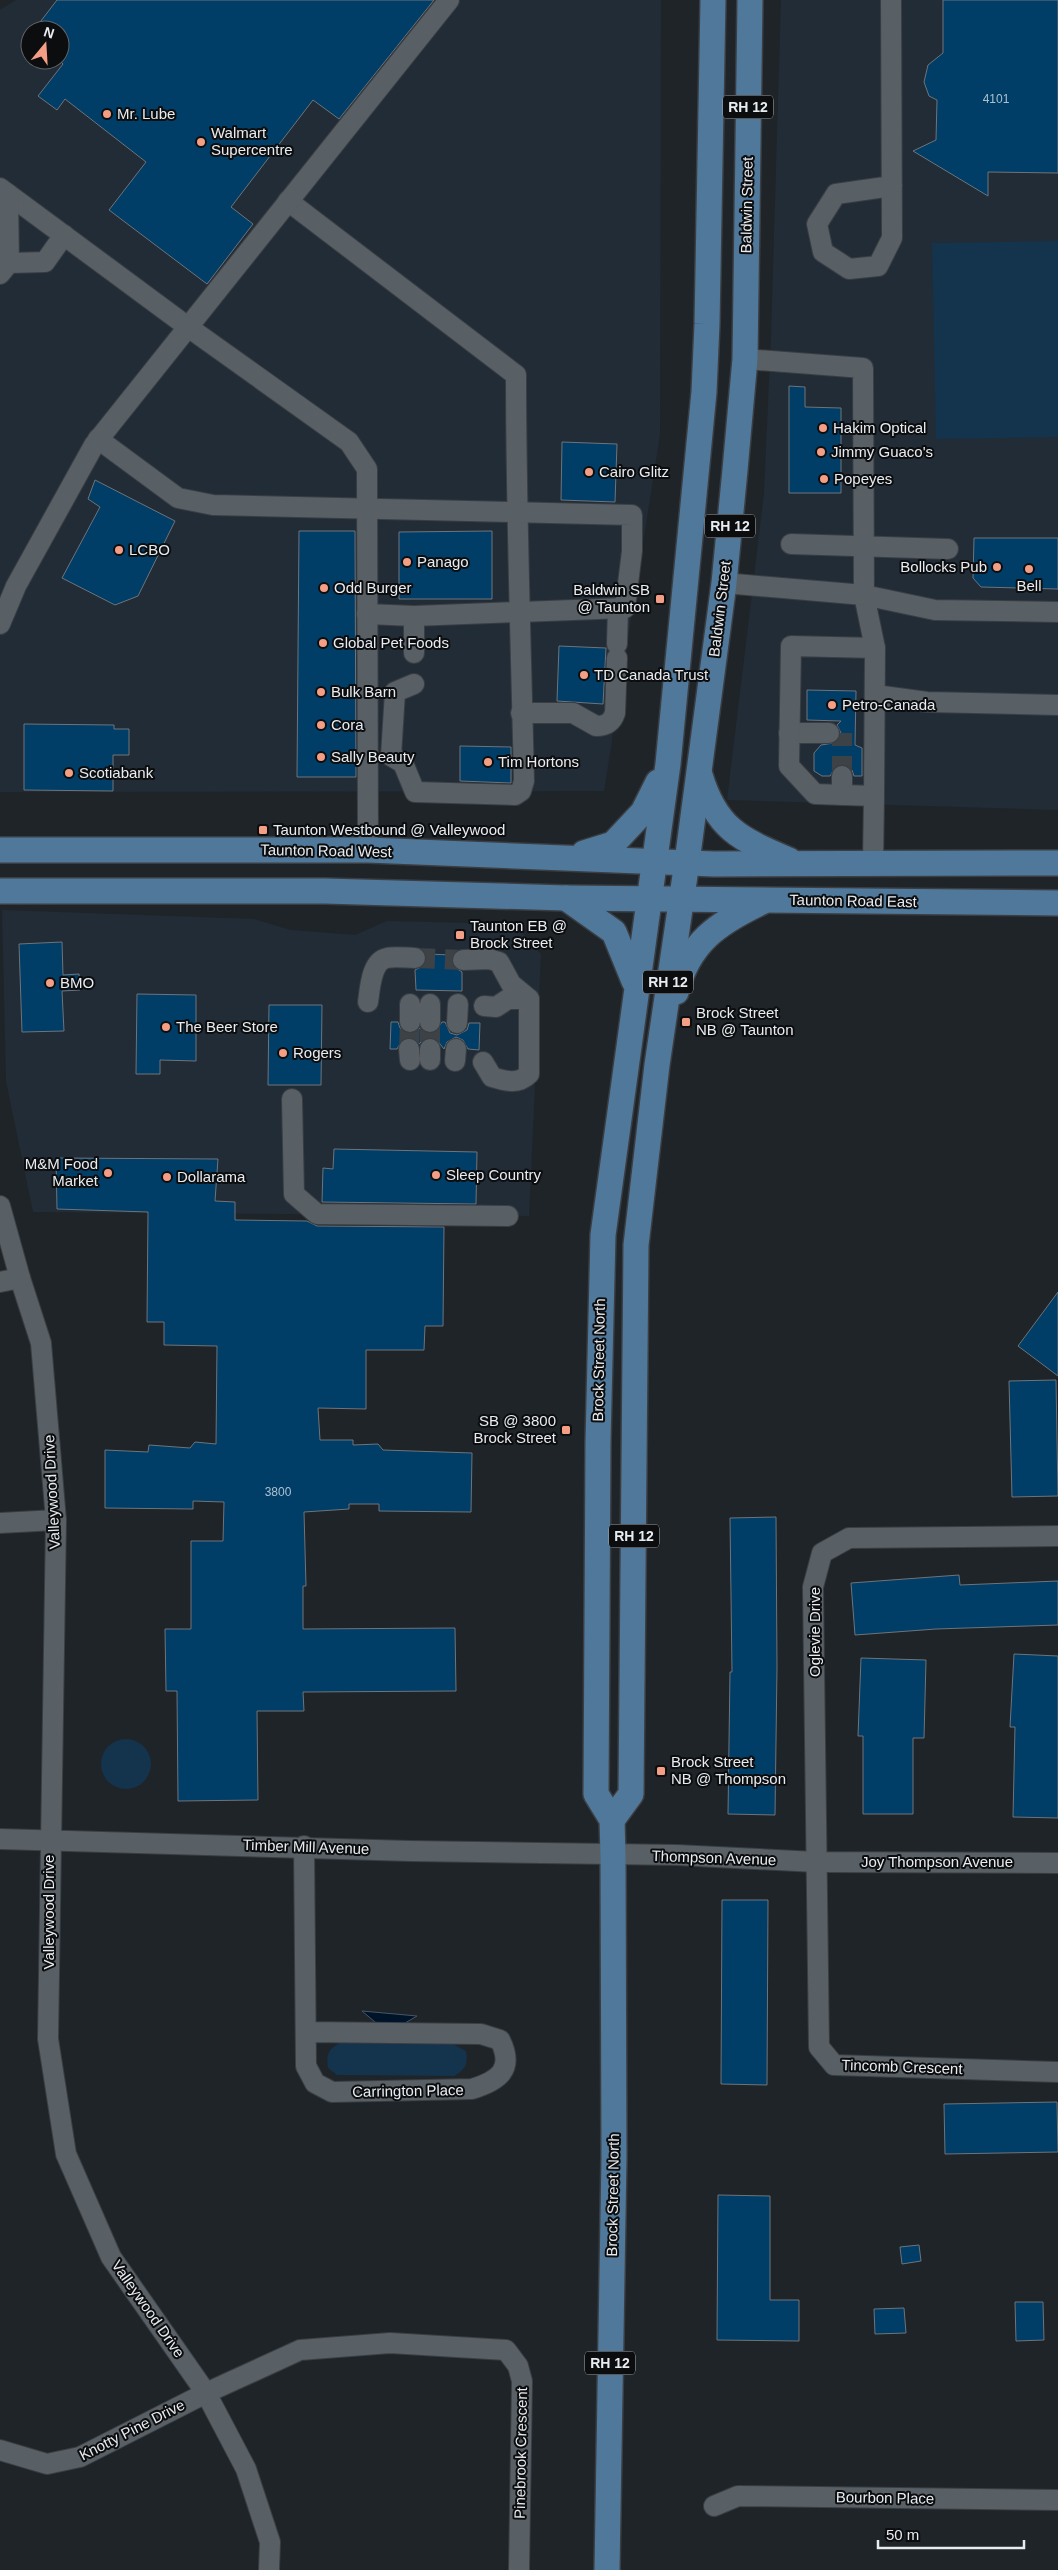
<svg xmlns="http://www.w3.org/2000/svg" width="1058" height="2570" viewBox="0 0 1058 2570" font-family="Arial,sans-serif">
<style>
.built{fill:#222c36;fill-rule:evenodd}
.green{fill:#14334c}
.water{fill:#001429;stroke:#465565}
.building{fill:#003d67;stroke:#6e747a}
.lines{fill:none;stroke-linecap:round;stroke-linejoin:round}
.minor-tunnel{stroke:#3d4247;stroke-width:20;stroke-dasharray:20 10;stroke-linecap:butt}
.minor-casing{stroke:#3a3e43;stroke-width:22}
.major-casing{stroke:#3a3e43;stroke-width:28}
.minor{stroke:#585f65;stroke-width:20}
.major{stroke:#50789a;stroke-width:25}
.poi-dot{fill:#f49e86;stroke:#0b0d0f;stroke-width:2}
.labels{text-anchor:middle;stroke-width:4;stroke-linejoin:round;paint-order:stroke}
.number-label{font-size:12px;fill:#aec0ce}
.shield{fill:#0b0d0f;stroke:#a6a9ac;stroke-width:1}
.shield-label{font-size:14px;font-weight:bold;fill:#e8ecf0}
.poi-label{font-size:15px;fill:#e8ecf0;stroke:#0b0d0f;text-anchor:start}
.street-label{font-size:15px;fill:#e8ecf0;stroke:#0b0d0f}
</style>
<rect width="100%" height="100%" fill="#1f2429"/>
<!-- built -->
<g class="built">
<path d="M16,0H661L660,435L604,791L0,792V10ZM30,30H60V60H30Z"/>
<path d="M781,0H1058V810L727,800L764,494L771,337Z"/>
<path d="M2,910L254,919L290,930L355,935L387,921L515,924L541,954L529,1216L33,1212L6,1081Z"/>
</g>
<!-- green -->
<g class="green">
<path d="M1058,241V437L936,439L932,243Z"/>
<circle cx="126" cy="1764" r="25"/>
<path d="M340,2043L453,2044L466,2051C468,2064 466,2069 454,2076L337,2075L328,2068C326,2055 328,2049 340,2043Z"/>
</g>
<!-- water -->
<path class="water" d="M362,2011L417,2016L388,2033Z"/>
<!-- building -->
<g class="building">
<path d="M57,0H434L339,119L313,100L231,207L253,224L207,284L109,210L146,162L65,99L57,110L38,96L63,64L60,61V30H34Z"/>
<path d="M943,0H1058V173L988,172V196L913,151L936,140L937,100L929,96L924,82L928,65L943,53Z"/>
<path d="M789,386L805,387V407L841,408V493H789Z"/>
<path d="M562,442L617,444L615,502L561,500Z"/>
<path d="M95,480L175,521L138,596L115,605L62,578L100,507L88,499Z"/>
<path d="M299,531H355L356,777H297Z"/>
<path d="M492,531V599H399V532Z"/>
<path d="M974,538H1058V589L981,587L973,578Z"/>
<path d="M559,646L606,648L603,704L557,701Z"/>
<path d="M807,690L856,691L855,745L862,748V776H854L852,770L842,764L836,766L830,776H822L814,771V753L821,745L834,743L839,739L841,733L837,725L841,721L807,720Z"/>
<path d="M24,724L114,725V729H129V755H113V791L24,790Z"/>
<path d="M460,746L511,747V783L460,781Z"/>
<path d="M62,942L63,975L79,974L80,990L62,991L64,1031L22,1032L19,944Z"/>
<path d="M426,954L452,955L453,966L462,972V991L416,990L415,970L425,965Z"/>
<path d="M137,994L196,995V1061L160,1060V1074H136Z"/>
<path d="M269,1005H322L321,1085H268Z"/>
<path d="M391,1022H398L400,1028L410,1034L420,1028L425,1032H435L442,1022H445L450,1033L457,1035L467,1030L469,1023H480L479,1050L468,1049L463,1040L456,1037L447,1042L444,1049L436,1039L430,1037L424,1039L419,1044L414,1038L407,1037L402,1040L397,1049H390Z"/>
<path d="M334,1149L477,1152L476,1204L322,1202L323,1168L333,1169Z"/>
<path d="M56,1158L218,1159L215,1201L235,1202V1220L307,1221L317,1226L444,1227L443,1326H425L424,1350H366V1409L318,1408L320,1440H353V1445L378,1444L383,1450L472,1453L471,1512L379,1511V1504H349V1509L304,1512L306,1586H303V1629L455,1628L456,1691L303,1692L304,1711H257L258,1800L178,1801L177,1691H166L165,1629H191V1541H223L224,1502L193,1501V1509L105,1508V1450L148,1452L149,1445L190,1448L195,1442L216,1444L217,1346L164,1345V1322H147L148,1212L57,1209Z"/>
<path d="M1058,1292V1376L1018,1346Z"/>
<path d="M1056,1380L1058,1496L1012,1497L1009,1381Z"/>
<path d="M776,1517L777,1667L775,1815L728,1814L730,1672H732L730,1518Z"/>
<path d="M959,1575L960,1585L1058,1581V1625L936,1629L855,1635L851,1583Z"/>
<path d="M1014,1654L1058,1656V1818L1013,1817L1015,1727H1010Z"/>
<path d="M861,1658L926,1660L924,1738H913V1814H863V1736H858Z"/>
<path d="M722,1900H768L767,2085L721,2084Z"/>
<path d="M1057,2102L1058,2152L945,2154L944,2104Z"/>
<path d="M718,2195L770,2196V2300H799V2341L717,2340Z"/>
<path d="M919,2245L921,2261L902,2264L900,2247Z"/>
<path d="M1015,2302H1043L1044,2340L1016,2341Z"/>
<path d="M904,2308L906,2333L875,2334L874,2309Z"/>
</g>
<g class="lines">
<!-- minor-tunnel -->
<g class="minor-tunnel">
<path d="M842,776V733"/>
<path d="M415,958L463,960"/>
<path d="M430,1022V1049"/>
<path d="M409,1049L410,1022"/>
</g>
<defs>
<g id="minor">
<path d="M891,0L892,238L878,266L849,269L823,252L817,224L836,194L892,186"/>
<path d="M0,188L188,327L349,442L367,469L368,850"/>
<path d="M288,201L516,375C516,510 521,646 524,781L521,791L515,795L415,792L403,763L391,756L395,692L414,684"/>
<path d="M0,255L9,263L8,194"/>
<path d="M0,274L9,263L45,262L64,235"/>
<path d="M745,359L863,368L864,595L875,648L874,796"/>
<path d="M98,439L178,498L213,505L632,515V551L625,608L414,616L367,614"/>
<path d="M791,544L948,549"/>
<path d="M724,583L864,595L935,610L1058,612"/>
<path d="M414,616V653"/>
<path d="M0,624L16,586L94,445L449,0"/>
<path d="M617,644L618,608"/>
<path d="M875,695L927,702L1058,705"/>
<path d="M521,713H573L596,726C607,726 612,722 615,713L617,658"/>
<path d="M789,733H829"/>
<path d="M842,776V795"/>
<path d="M873,863L874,796L815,794L789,766L791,646L875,648"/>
<path d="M463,960L489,959L499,962L511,984L529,999"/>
<path d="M368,1002C370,989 371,961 387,958C395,956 407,958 415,958"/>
<path d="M410,1022V1004"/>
<path d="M430,1022V1004"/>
<path d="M457,1023L458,1004"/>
<path d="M409,1049L410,1060"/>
<path d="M430,1049V1060"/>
<path d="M455,1061L456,1049"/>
<path d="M483,1062L492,1077C505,1081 518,1085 529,1074V999H508L496,1007L484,1006"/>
<path d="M292,1099L294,1194L317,1214L508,1216"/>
<path d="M0,1206L20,1278L41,1343L56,1520L48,2039L66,2154L111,2257L206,2393L246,2469L270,2542L269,2570"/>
<path d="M0,1282L20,1278"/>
<path d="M0,1523L56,1520"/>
<path d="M1058,1536L849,1538L822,1553L813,1587L819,2047L834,2065L1058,2072"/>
<path d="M0,1839L410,1851L677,1855L816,1862L1058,1863"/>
<path d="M304,1846L306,2066L315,2083L332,2092L472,2089C498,2081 515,2070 500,2040L481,2034L307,2032"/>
<path d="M0,2450L47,2464L80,2457L206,2393L300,2350L390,2343L506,2350L518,2366L522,2381L519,2570"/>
<path d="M714,2506L738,2496L1058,2500"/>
</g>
<g id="major">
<path d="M700,775C716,829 740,839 789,860"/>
<path d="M0,850H368L714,864L1058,863"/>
<path d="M584,853L613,844L643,812L658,782"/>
<path d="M0,891H325L566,898L1058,903"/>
<path d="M566,898L614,932L634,981"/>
<path d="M676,992C689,942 718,923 762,902"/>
<path d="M612,1820L631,1794L636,1245L657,1065L687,862L724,583L735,470L745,359L750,0"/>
<path d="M607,2570L614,2157L613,1855L612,1820L596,1794L598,1442L603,1235L668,764L704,392L707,324L713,0"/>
</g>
</defs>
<!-- minor casing -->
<use href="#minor" class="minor-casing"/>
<!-- major casing -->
<use href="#major" class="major-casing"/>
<!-- minor -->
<use href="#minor" class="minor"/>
<!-- major -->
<use href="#major" class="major"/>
</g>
<!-- markers -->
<g class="poi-dot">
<circle cx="107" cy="114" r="5"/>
<circle cx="201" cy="142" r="5"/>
<circle cx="823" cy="428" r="5"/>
<circle cx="821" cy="452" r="5"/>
<circle cx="589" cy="472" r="5"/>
<circle cx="824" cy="479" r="5"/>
<circle cx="119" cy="550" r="5"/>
<circle cx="407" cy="562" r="5"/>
<circle cx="997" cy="567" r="5"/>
<circle cx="1029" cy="569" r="5"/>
<circle cx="324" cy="588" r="5"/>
<rect x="655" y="594" width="10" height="10" rx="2.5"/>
<circle cx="323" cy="643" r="5"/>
<circle cx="584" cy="675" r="5"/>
<circle cx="321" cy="692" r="5"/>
<circle cx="832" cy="705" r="5"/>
<circle cx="321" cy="725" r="5"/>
<circle cx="321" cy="757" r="5"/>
<circle cx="488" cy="762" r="5"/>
<circle cx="69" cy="773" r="5"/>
<rect x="258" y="825" width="10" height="10" rx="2.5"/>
<rect x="455" y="930" width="10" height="10" rx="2.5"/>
<circle cx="50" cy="983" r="5"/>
<rect x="681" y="1017" width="10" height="10" rx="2.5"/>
<circle cx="166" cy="1027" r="5"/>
<circle cx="283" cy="1053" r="5"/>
<circle cx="108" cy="1173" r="5"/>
<circle cx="436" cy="1175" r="5"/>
<circle cx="167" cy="1177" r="5"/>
<rect x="561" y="1425" width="10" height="10" rx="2.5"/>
<rect x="656" y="1766" width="10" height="10" rx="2.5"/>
</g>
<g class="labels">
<!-- number labels -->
<g class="number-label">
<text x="996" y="103">4101</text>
<text x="278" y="1496">3800</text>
</g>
<!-- shield labels -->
<g class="shield">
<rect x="723" y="95.5" width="50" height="23" rx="4"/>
<rect x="705" y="514.5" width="50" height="23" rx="4"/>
<rect x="643" y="970.5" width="50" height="23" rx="4"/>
<rect x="609" y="1524.5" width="50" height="23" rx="4"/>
<rect x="585" y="2351.5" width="50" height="23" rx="4"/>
</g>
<g class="shield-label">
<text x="748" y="112">RH 12</text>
<text x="730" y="531">RH 12</text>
<text x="668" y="987">RH 12</text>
<text x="634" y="1541">RH 12</text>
<text x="610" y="2368">RH 12</text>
</g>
<!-- poi labels -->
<g class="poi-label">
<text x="117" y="119">Mr. Lube</text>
<text x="211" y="138">Walmart<tspan x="211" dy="17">Supercentre</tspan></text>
<text x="833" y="433">Hakim Optical</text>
<text x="831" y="457">Jimmy Guaco's</text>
<text x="599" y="477">Cairo Glitz</text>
<text x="834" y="484">Popeyes</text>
<text x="129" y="555">LCBO</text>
<text x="417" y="567">Panago</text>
<text x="987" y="572" text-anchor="end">Bollocks Pub</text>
<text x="1029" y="591" text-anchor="middle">Bell</text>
<text x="334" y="593">Odd Burger</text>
<text x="650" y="595" text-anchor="end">Baldwin SB<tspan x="650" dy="17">@ Taunton</tspan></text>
<text x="333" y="648">Global Pet Foods</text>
<text x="594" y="680">TD Canada Trust</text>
<text x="331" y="697">Bulk Barn</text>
<text x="842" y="710">Petro-Canada</text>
<text x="331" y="730">Cora</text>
<text x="331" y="762">Sally Beauty</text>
<text x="498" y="767">Tim Hortons</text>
<text x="79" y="778">Scotiabank</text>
<text x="273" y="835">Taunton Westbound @ Valleywood</text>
<text x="470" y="931">Taunton EB @<tspan x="470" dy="17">Brock Street</tspan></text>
<text x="60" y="988">BMO</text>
<text x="696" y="1018">Brock Street<tspan x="696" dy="17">NB @ Taunton</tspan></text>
<text x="176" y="1032">The Beer Store</text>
<text x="293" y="1058">Rogers</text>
<text x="98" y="1169" text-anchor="end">M&amp;M Food<tspan x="98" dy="17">Market</tspan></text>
<text x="446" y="1180">Sleep Country</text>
<text x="177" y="1182">Dollarama</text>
<text x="556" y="1426" text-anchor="end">SB @ 3800<tspan x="556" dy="17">Brock Street</tspan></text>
<text x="671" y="1767">Brock Street<tspan x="671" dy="17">NB @ Thompson</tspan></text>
</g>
<!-- street labels -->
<g class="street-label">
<text transform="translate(747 205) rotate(-89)" y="5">Baldwin Street</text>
<text transform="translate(720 609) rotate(-83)" y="5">Baldwin Street</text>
<text transform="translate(326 851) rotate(1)" y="5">Taunton Road West</text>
<text transform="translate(853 901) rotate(1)" y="5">Taunton Road East</text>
<text transform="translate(599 1360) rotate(-89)" y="5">Brock Street North</text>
<text transform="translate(52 1492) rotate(-93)" y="5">Valleywood Drive</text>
<text transform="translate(815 1632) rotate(-90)" y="5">Oglevie Drive</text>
<text transform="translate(306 1847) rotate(2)" y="5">Timber Mill Avenue</text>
<text transform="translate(714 1858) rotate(2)" y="5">Thompson Avenue</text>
<text x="937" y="1867">Joy Thompson Avenue</text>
<text transform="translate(49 1912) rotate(-90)" y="5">Valleywood Drive</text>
<text transform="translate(902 2067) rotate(2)" y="5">Tincomb Crescent</text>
<text transform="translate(408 2091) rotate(-1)" y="5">Carrington Place</text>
<text transform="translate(613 2195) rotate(-89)" y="5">Brock Street North</text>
<text transform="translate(148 2309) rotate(55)" y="5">Valleywood Drive</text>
<text transform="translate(132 2430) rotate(-27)" y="5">Knotty Pine Drive</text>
<text transform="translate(521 2453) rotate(-89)" y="5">Pinebrook Crescent</text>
<text transform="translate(885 2498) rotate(1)" y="5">Bourbon Place</text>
</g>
</g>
<!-- north arrow -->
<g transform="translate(45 45) rotate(18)"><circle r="24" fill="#0b0d0f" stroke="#636669"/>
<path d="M0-4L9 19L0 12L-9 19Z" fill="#f49e86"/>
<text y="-8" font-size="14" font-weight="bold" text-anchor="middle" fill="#e8ecf0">N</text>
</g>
<!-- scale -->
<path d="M878 2540v8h146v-8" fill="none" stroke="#e8ecf0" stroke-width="2.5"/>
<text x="886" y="2540" font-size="15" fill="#e8ecf0" stroke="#0b0d0f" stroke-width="4" paint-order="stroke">50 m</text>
</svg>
